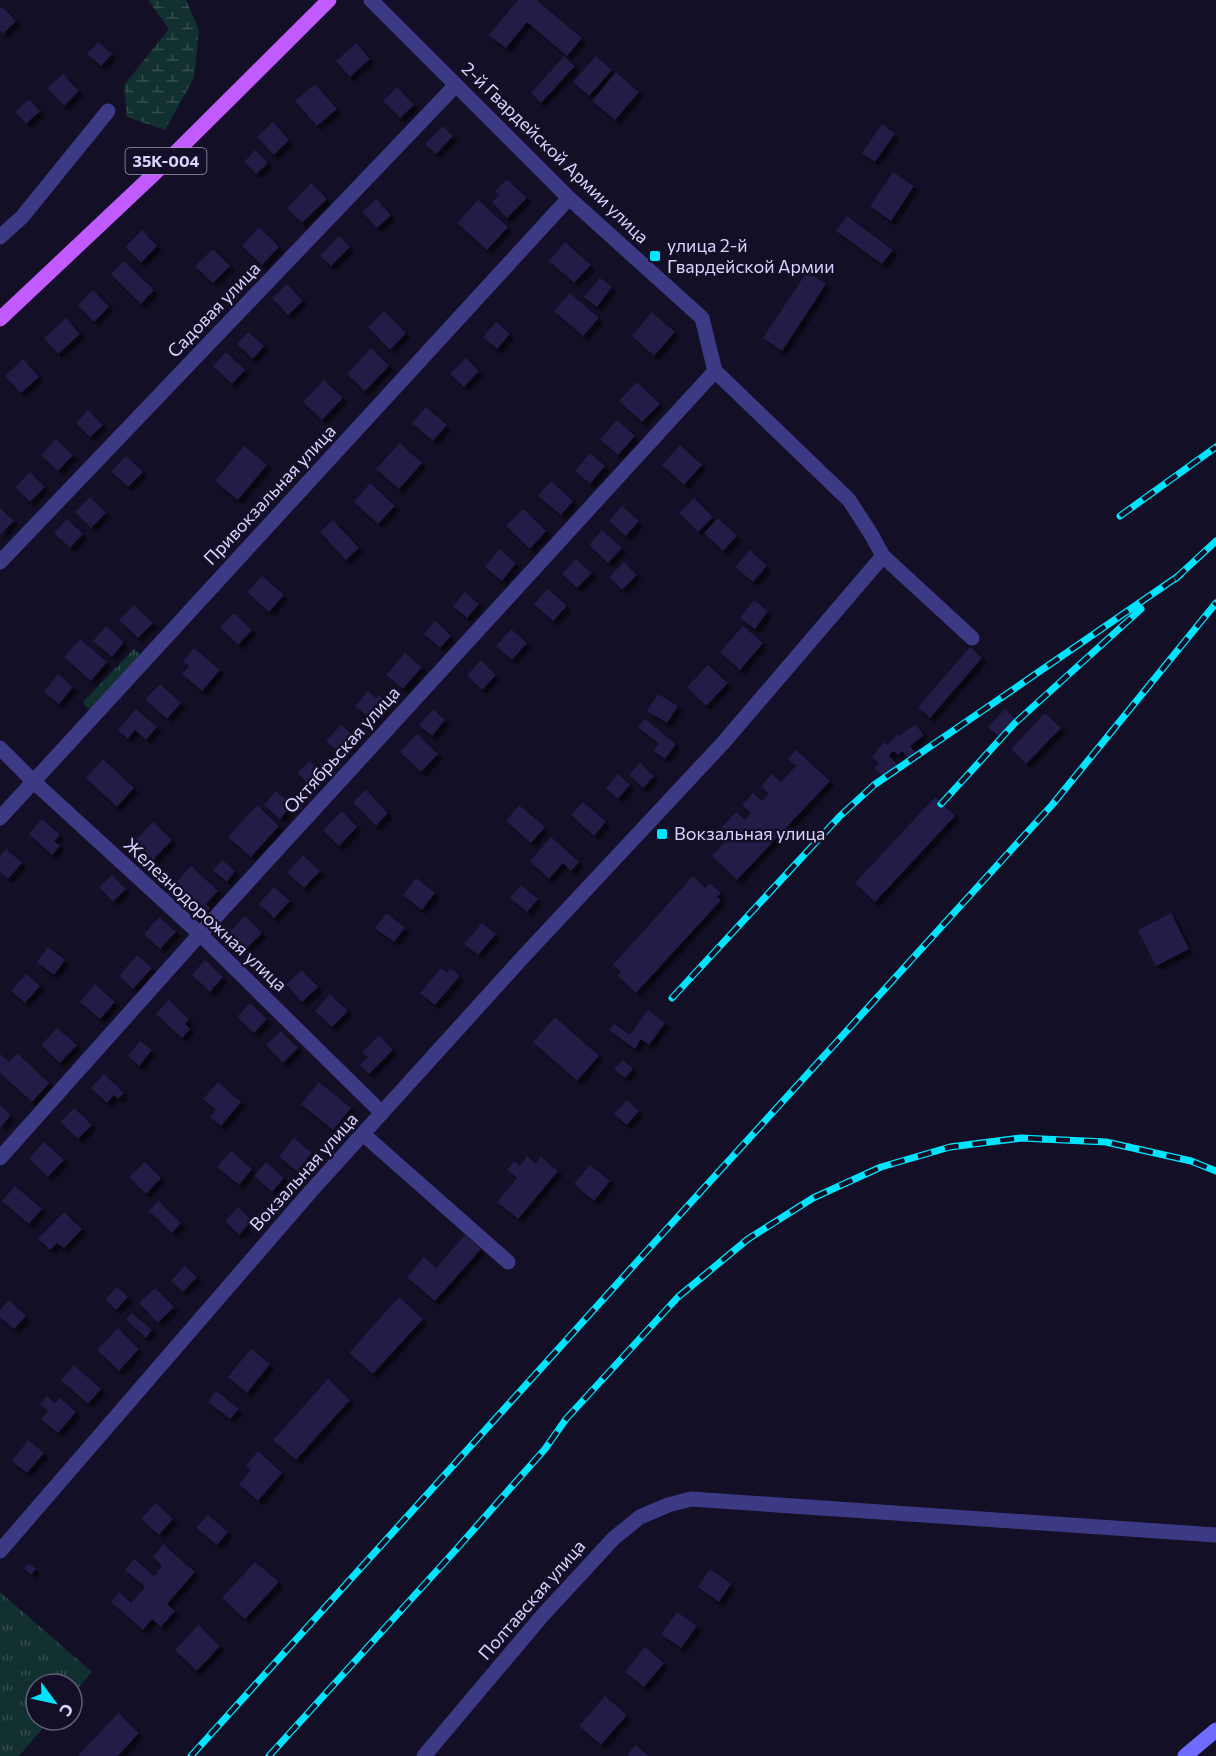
<svg xmlns="http://www.w3.org/2000/svg" width="1216" height="1756" viewBox="0 0 1216 1756" font-family="Commissioner,sans-serif">
<style>
.grass{fill:url(#grass-tufts)}
.wetland{fill:url(#wetland-marsh)}
.building{fill:#241b47;filter:url(#shadow)}
.lines{fill:none;stroke-linecap:round;stroke-linejoin:round}
.street{stroke:#3d3a85;stroke-width:15}
.secondary{stroke:#6f6bff;stroke-width:15}
.primary{stroke:#c25bff;stroke-width:15}
.rail-casing{stroke:#00e5ff;stroke-width:7}
.rail{stroke:#130f26;stroke-width:4.5;stroke-dasharray:14;stroke-linecap:butt}
.poi-dot{fill:#00e5ff;stroke:#130f26;stroke-width:2}
.labels{text-anchor:middle;stroke-width:5;stroke-linejoin:round;paint-order:stroke}
.shield{fill:#130f26;stroke:#9e99be;stroke-width:1.5}
.shield-label{font-size:16px;font-weight:bold;fill:#d9d4ff}
.street-label{font-size:18px;fill:#d9d4ff;stroke:#130f26}
.poi-label{font-size:18px;fill:#d9d4ff;stroke:#130f26;text-anchor:start}
</style>
<defs>
<pattern id="grass-tufts" width="24" height="20" patternUnits="userSpaceOnUse" patternTransform="scale(1.5)"><rect width="24" height="20" fill="#12302f"/><path d="M3 7l-1-3M5 7V3M7 7l1-3M15 17l-1-3M17 17v-4M19 17l1-3" fill="none" stroke="#344d4e"/></pattern>
<pattern id="wetland-marsh" width="20" height="14" patternUnits="userSpaceOnUse" patternTransform="scale(1.5)"><rect width="20" height="14" fill="#12302f"/><path d="M1 5h8M5 5V1M11 12h8M15 12V8" fill="none" stroke="#344d4e"/></pattern>
<filter id="shadow"><feDropShadow dx="4.5" dy="4.5" stdDeviation="1.5" flood-color="#0009"/></filter>
</defs>
<rect width="100%" height="100%" fill="#130f26"/>
<!-- grass -->
<g class="grass">
<path d="M134,649L145,659L95,712L87,708L83,702Z"/>
<path d="M0,1592L92,1672L72,1695V1684H36V1720H50L19,1756H0Z"/>
</g>
<!-- wetland -->
<path class="wetland" d="M148,0H186L199,30L194,78L165,130L127,117L124,85L169,29Z"/>
<!-- building -->
<g class="building">
<path d="M518,0H536L582,38L567,56L527,22L506,48L489,35Z"/>
<path d="M2,7L16,21L3,34L0,31V9Z"/>
<path d="M98,42L112,54L101,66L87,54Z"/>
<path d="M356,43L370,59L350,77L336,61Z"/>
<path d="M564,56L575,66L541,103L531,93Z"/>
<path d="M596,56L612,70L589,96L573,82Z"/>
<path d="M616,72L639,92L615,120L592,101Z"/>
<path d="M63,74L79,91L64,106L47,88Z"/>
<path d="M315,84L337,109L317,126L295,101Z"/>
<path d="M397,87L414,105L400,118L383,101Z"/>
<path d="M29,99L40,111L26,124L15,112Z"/>
<path d="M273,122L289,140L274,155L257,137Z"/>
<path d="M882,124L895,134L875,162L862,153Z"/>
<path d="M443,126L453,136L436,154L425,144Z"/>
<path d="M255,150L268,163L256,174L244,162Z"/>
<path d="M893,172L914,186L891,221L870,206Z"/>
<path d="M507,179L527,198L507,218L492,202L499,195L495,191Z"/>
<path d="M311,183L327,199L302,223L287,208Z"/>
<path d="M376,199L391,215L377,228L362,212Z"/>
<path d="M478,200L508,227L487,250L457,223Z"/>
<path d="M847,216L893,250L882,264L836,231Z"/>
<path d="M259,227L279,247L262,265L242,246Z"/>
<path d="M142,230L157,246L141,263L125,247Z"/>
<path d="M339,236L350,247L331,266L320,256Z"/>
<path d="M565,242L591,265L574,283L549,261Z"/>
<path d="M213,249L230,266L213,283L195,266Z"/>
<path d="M124,261L154,290L141,304L111,274Z"/>
<path d="M807,272L826,284L782,351L763,338Z"/>
<path d="M600,278L612,287L597,307L584,297Z"/>
<path d="M287,284L303,301L288,315L272,298Z"/>
<path d="M93,290L109,307L94,322L78,305Z"/>
<path d="M570,293L599,318L583,336L554,311Z"/>
<path d="M384,311L406,333L390,350L368,327Z"/>
<path d="M652,312L675,332L654,356L632,336Z"/>
<path d="M66,318L80,334L58,354L44,338Z"/>
<path d="M496,322L510,334L497,349L483,337Z"/>
<path d="M248,332L264,346L253,359L237,344Z"/>
<path d="M371,348L389,366L365,391L347,374Z"/>
<path d="M226,352L245,370L232,384L213,366Z"/>
<path d="M466,358L479,371L464,387L450,374Z"/>
<path d="M23,359L39,377L21,393L5,376Z"/>
<path d="M324,380L343,398L322,420L303,402Z"/>
<path d="M637,382L660,404L642,422L619,401Z"/>
<path d="M426,407L447,425L433,441L412,423Z"/>
<path d="M88,410L103,425L90,437L76,423Z"/>
<path d="M617,420L635,436L618,455L600,439Z"/>
<path d="M56,439L73,455L58,471L41,455Z"/>
<path d="M400,443L422,463L399,489L376,469Z"/>
<path d="M680,445L702,465L684,485L662,465Z"/>
<path d="M244,446L267,465L238,500L215,481Z"/>
<path d="M590,453L605,466L590,484L575,471Z"/>
<path d="M126,456L143,472L128,487L111,471Z"/>
<path d="M30,472L45,487L30,502L15,487Z"/>
<path d="M551,481L573,501L561,515L538,496Z"/>
<path d="M370,483L395,506L378,524L354,502Z"/>
<path d="M90,497L106,513L91,528L75,512Z"/>
<path d="M694,498L713,517L698,532L679,513Z"/>
<path d="M622,506L639,521L626,536L609,521Z"/>
<path d="M0,508L14,521L0,535Z"/>
<path d="M523,509L546,531L530,549L506,526Z"/>
<path d="M718,518L737,536L723,551L704,533Z"/>
<path d="M67,519L83,534L70,548L54,533Z"/>
<path d="M333,520L359,548L346,560L320,532Z"/>
<path d="M602,530L622,548L608,563L589,545Z"/>
<path d="M499,549L516,563L502,581L485,567Z"/>
<path d="M750,550L767,566L753,582L735,567Z"/>
<path d="M576,559L592,573L577,588L562,574Z"/>
<path d="M624,562L637,575L622,590L609,577Z"/>
<path d="M262,576L284,595L269,612L247,592Z"/>
<path d="M548,589L567,606L553,621L534,604Z"/>
<path d="M465,592L479,604L467,618L453,606Z"/>
<path d="M754,600L768,611L755,629L740,618Z"/>
<path d="M134,605L153,623L138,638L119,620Z"/>
<path d="M234,613L252,630L238,645L220,627Z"/>
<path d="M435,621L451,636L440,648L424,634Z"/>
<path d="M106,626L124,642L112,657L93,641Z"/>
<path d="M743,626L763,643L740,670L720,652Z"/>
<path d="M511,629L527,643L512,660L496,646Z"/>
<path d="M80,639L107,662L91,681L64,657Z"/>
<path d="M970,647L982,658L930,718L918,707Z"/>
<path d="M194,648L220,670L202,691L182,674L189,666L183,661Z"/>
<path d="M405,653L422,667L403,689L386,675Z"/>
<path d="M481,660L496,675L482,690L467,675Z"/>
<path d="M708,665L728,683L706,706L687,687Z"/>
<path d="M58,674L73,687L59,704L44,692Z"/>
<path d="M160,684L181,703L167,719L145,699Z"/>
<path d="M368,691L376,698L379,695L387,703L372,720L355,706Z"/>
<path d="M658,694L678,706L667,723L647,711Z"/>
<path d="M136,709L157,727L146,740L135,730L128,739L118,730Z"/>
<path d="M433,709L445,720L432,736L419,725Z"/>
<path d="M1005,709L1016,720L999,737L988,727Z"/>
<path d="M1045,713L1061,728L1026,764L1011,749Z"/>
<path d="M645,719L676,744L665,759L653,750L659,744L638,727Z"/>
<path d="M915,724L924,735L910,746L915,752L908,758L902,751L898,755L893,751L889,756L898,765L883,777L874,768L879,763L872,757L884,742L887,745L898,734L900,736Z"/>
<path d="M341,725L356,738L341,755L326,741Z"/>
<path d="M417,734L438,754L421,772L400,752Z"/>
<path d="M796,750L830,781L737,880L712,856L731,835L722,827L736,812L745,820L751,813L742,805L753,793L762,801L769,794L761,786L772,774L781,782L796,766L788,759Z"/>
<path d="M103,759L134,788L117,807L86,778Z"/>
<path d="M310,761L323,774L311,786L297,773Z"/>
<path d="M640,763L654,776L643,788L629,775Z"/>
<path d="M618,774L630,785L618,799L606,788Z"/>
<path d="M366,790L388,813L376,826L353,802Z"/>
<path d="M276,791L292,805L280,819L264,805Z"/>
<path d="M935,797L955,816L875,902L855,883Z"/>
<path d="M583,802L606,822L594,836L571,815Z"/>
<path d="M257,805L279,826L251,857L228,837Z"/>
<path d="M519,805L545,827L531,843L506,821Z"/>
<path d="M342,811L357,827L339,846L323,830Z"/>
<path d="M42,819L60,835L54,841L60,846L52,855L29,834Z"/>
<path d="M153,822L172,840L153,860L134,842Z"/>
<path d="M551,837L579,862L571,871L563,863L549,879L530,861Z"/>
<path d="M6,849L22,863L8,879L0,872V856Z"/>
<path d="M303,855L320,871L304,888L287,873Z"/>
<path d="M222,860L235,871L227,882L213,870Z"/>
<path d="M191,866L218,891L206,904L210,908L201,918L170,889Z"/>
<path d="M112,875L126,889L113,902L99,887Z"/>
<path d="M693,876L705,888L710,883L721,893L717,897L721,900L636,993L618,976L621,972L613,965Z"/>
<path d="M416,878L435,893L422,910L403,895Z"/>
<path d="M521,885L538,899L527,912L510,898Z"/>
<path d="M274,887L290,901L274,918L259,904Z"/>
<path d="M386,913L405,928L394,942L375,928Z"/>
<path d="M1171,913L1189,949L1156,966L1138,930Z"/>
<path d="M245,916L262,933L246,949L230,932Z"/>
<path d="M159,917L176,932L160,949L144,934Z"/>
<path d="M482,923L496,934L478,955L464,944Z"/>
<path d="M48,947L65,960L54,975L37,962Z"/>
<path d="M137,955L152,968L133,989L119,976Z"/>
<path d="M205,960L223,977L210,992L192,975Z"/>
<path d="M441,968L447,973L450,968L460,976L435,1005L420,993Z"/>
<path d="M302,970L318,987L302,1002L286,984Z"/>
<path d="M26,974L40,986L25,1003L11,991Z"/>
<path d="M95,984L115,1002L100,1019L80,1002Z"/>
<path d="M330,994L348,1011L332,1027L315,1011Z"/>
<path d="M169,1000L189,1019L185,1024L190,1029L182,1038L156,1014Z"/>
<path d="M250,1003L267,1019L254,1033L237,1017Z"/>
<path d="M648,1010L665,1023L649,1045L641,1039L635,1049L609,1030L614,1024L630,1035Z"/>
<path d="M555,1017L599,1056L577,1081L533,1042Z"/>
<path d="M57,1028L77,1045L60,1063L41,1045Z"/>
<path d="M281,1031L298,1048L283,1063L266,1045Z"/>
<path d="M379,1035L393,1050L369,1074L360,1065L368,1057L362,1052Z"/>
<path d="M140,1041L152,1050L139,1066L128,1056Z"/>
<path d="M17,1053L49,1083L32,1102L0,1073V1054L9,1062Z"/>
<path d="M623,1060L633,1069L625,1078L614,1069Z"/>
<path d="M104,1074L124,1093L118,1099L114,1095L107,1103L91,1088Z"/>
<path d="M218,1082L241,1102L221,1126L210,1117L216,1110L203,1099Z"/>
<path d="M319,1082L351,1108L333,1130L301,1104Z"/>
<path d="M627,1100L639,1111L627,1125L614,1114Z"/>
<path d="M0,1105L11,1115L0,1128Z"/>
<path d="M74,1108L92,1125L78,1139L60,1122Z"/>
<path d="M294,1138L312,1153L297,1171L279,1157Z"/>
<path d="M44,1142L64,1160L48,1177L29,1159Z"/>
<path d="M231,1151L252,1169L239,1185L217,1167Z"/>
<path d="M527,1156L536,1164L541,1157L558,1171L518,1219L497,1202L517,1178L507,1170L514,1161L520,1166Z"/>
<path d="M145,1162L161,1178L146,1194L129,1177Z"/>
<path d="M266,1162L284,1178L272,1192L254,1176Z"/>
<path d="M590,1165L610,1181L594,1201L574,1184Z"/>
<path d="M15,1186L42,1209L29,1224L2,1201Z"/>
<path d="M158,1201L181,1223L172,1233L149,1211Z"/>
<path d="M238,1207L252,1221L239,1235L225,1221Z"/>
<path d="M64,1212L82,1229L64,1248L57,1243L50,1250L38,1239Z"/>
<path d="M465,1235L481,1249L435,1301L407,1277L424,1257L436,1268Z"/>
<path d="M185,1266L197,1277L183,1292L171,1281Z"/>
<path d="M117,1287L128,1297L116,1310L105,1299Z"/>
<path d="M155,1288L174,1307L158,1323L139,1303Z"/>
<path d="M399,1297L423,1319L373,1374L349,1353Z"/>
<path d="M9,1300L26,1316L14,1329L0,1317V1310Z"/>
<path d="M132,1313L152,1330L146,1338L126,1320Z"/>
<path d="M118,1328L139,1349L119,1371L97,1350Z"/>
<path d="M251,1349L270,1364L247,1393L228,1377Z"/>
<path d="M74,1365L101,1389L88,1404L61,1380Z"/>
<path d="M328,1379L350,1400L296,1460L273,1440Z"/>
<path d="M216,1391L239,1409L230,1419L208,1402Z"/>
<path d="M47,1396L55,1403L60,1398L76,1412L58,1433L41,1419L48,1411L40,1404Z"/>
<path d="M28,1440L44,1453L27,1473L12,1461Z"/>
<path d="M258,1451L282,1473L258,1501L239,1484L251,1470L246,1465Z"/>
<path d="M156,1503L173,1519L159,1535L141,1519Z"/>
<path d="M208,1515L228,1532L217,1545L196,1528Z"/>
<path d="M163,1544L195,1572L167,1604L175,1611L161,1627L152,1619L143,1630L111,1602L119,1592L131,1603L145,1587L125,1570L134,1559L154,1576L162,1566L153,1557Z"/>
<path d="M255,1562L279,1582L245,1619L222,1598Z"/>
<path d="M29,1563L36,1569L31,1575L24,1568Z"/>
<path d="M710,1569L731,1584L719,1602L698,1587Z"/>
<path d="M677,1612L697,1626L681,1648L661,1634Z"/>
<path d="M198,1625L220,1646L197,1671L175,1650Z"/>
<path d="M645,1647L664,1663L644,1687L625,1672Z"/>
<path d="M605,1696L627,1715L601,1745L579,1726Z"/>
<path d="M118,1713L139,1733L118,1756H78Z"/>
<path d="M635,1745L649,1756H627Z"/>
</g>
<g class="lines">
<!-- street -->
<g class="street">
<path d="M371,0L569,198L702,318L715,371"/>
<path d="M0,237L22,217L108,111"/>
<path d="M715,371L849,500L871,534L883,556L972,638"/>
<path d="M0,562L456,85"/>
<path d="M0,748L33,781L200,934L382,1113"/>
<path d="M0,818L569,198"/>
<path d="M363,1134L508,1262"/>
<path d="M0,1158L200,934L715,371"/>
<path d="M0,1551L311,1191L523,957L723,743L883,556"/>
<path d="M424,1756L542,1616L614,1538L640,1517L668,1505L691,1499L1216,1535"/>
</g>
<!-- secondary -->
<path class="secondary" d="M1185,1756L1216,1730"/>
<!-- primary -->
<path class="primary" d="M0,319L156,172L329,0"/>
<defs>
<g id="rail">
<path d="M1120,516L1216,447"/>
<path d="M1175,579L1216,541"/>
<path d="M941,804L1015,723L1141,609"/>
<path d="M672,998L840,816L874,785L1180,575"/>
<path d="M191,1756L644,1254L1052,805L1216,603"/>
<path d="M269,1756L452,1554L545,1449L566,1419L678,1297L748,1239L813,1198L881,1167L950,1147L1021,1138L1106,1142L1191,1161L1216,1171"/>
</g>
</defs>
<!-- rail casing -->
<use href="#rail" class="rail-casing"/>
<!-- rail -->
<use href="#rail" class="rail"/>
</g>
<!-- markers -->
<g class="poi-dot">
<rect x="649" y="250" width="12" height="12" rx="3"/>
<rect x="656" y="828" width="12" height="12" rx="3"/>
</g>
<g class="labels">
<!-- shield labels -->
<rect class="shield" x="125.5" y="148" width="81" height="26" rx="4.5"/>
<g class="shield-label">
<text x="166" y="167">35К-004</text>
</g>
<!-- street labels -->
<g class="street-label">
<text transform="translate(555 153) rotate(44)" y="6">2-й Гвардейской Армии улица</text>
<text transform="translate(214 310) rotate(-46)" y="6">Садовая улица</text>
<text transform="translate(270 495) rotate(-47)" y="6">Привокзальная улица</text>
<text transform="translate(342 750) rotate(-48)" y="6">Октябрьская улица</text>
<text transform="translate(205 915) rotate(43)" y="6">Железнодорожная улица</text>
<text transform="translate(304 1172) rotate(-48)" y="6">Вокзальная улица</text>
<text transform="translate(532 1600) rotate(-49)" y="6">Полтавская улица</text>
</g>
<!-- poi labels -->
<g class="poi-label">
<text x="667" y="252">улица 2-й<tspan x="667" dy="21">Гвардейской Армии</tspan></text>
<text x="674" y="840">Вокзальная улица</text>
</g>
</g>
<!-- north arrow -->
<g transform="translate(54 1702) rotate(123)"><circle r="28" fill="#130f26" stroke="#625e7d" stroke-width="1.5"/>
<path d="M0-4.5L10 22L0 15L-10 22Z" fill="#00e5ff"/>
<text y="-9" font-size="16" font-weight="bold" text-anchor="middle" fill="#d9d4ff">С</text>
</g>
</svg>
